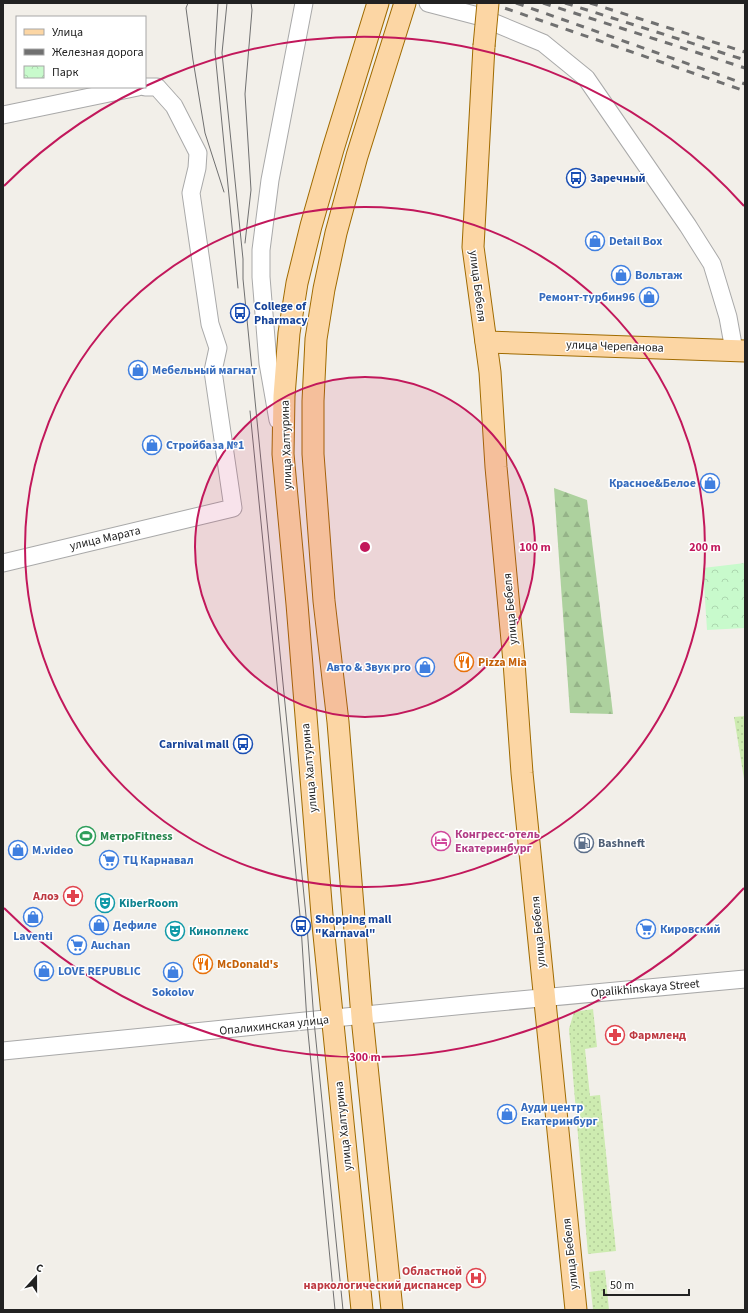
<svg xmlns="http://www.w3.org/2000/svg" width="748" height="1313" viewBox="0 0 748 1313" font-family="'Source Sans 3',sans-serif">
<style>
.grass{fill:url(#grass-dots)}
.forest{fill:url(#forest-firs)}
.park{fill:url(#park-crowns)}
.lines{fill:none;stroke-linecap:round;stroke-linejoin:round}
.minor-casing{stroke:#a9a9a9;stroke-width:19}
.major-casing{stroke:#a06b00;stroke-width:23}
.minor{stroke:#fff;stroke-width:17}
.major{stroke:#fcd6a4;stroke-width:21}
.tram{stroke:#707070;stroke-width:1}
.rail{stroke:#707070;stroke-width:3;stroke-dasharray:8 8;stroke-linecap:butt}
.major-bridge-casing{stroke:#a06b00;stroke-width:23;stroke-linecap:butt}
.major-bridge{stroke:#fcd6a4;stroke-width:21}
.ring{fill:none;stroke:#c2185b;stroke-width:2}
.labels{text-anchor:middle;stroke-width:3;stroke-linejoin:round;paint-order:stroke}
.transit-label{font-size:12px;font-weight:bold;fill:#164399;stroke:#fff;text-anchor:start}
.shop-label{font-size:12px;font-weight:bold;fill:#366cbe;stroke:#fff;text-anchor:start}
.street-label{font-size:12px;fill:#222;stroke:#fff}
.food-label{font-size:12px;font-weight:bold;fill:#c56008;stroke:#fff;text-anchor:start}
.hotel-label{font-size:12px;font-weight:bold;fill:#b23c85;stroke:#fff;text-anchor:start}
.leisure-label{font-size:12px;font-weight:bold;fill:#27864d;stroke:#fff;text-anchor:start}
.service-label{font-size:12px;font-weight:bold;fill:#4e5e75;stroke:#fff;text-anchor:start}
.health-label{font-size:12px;font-weight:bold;fill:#be3a42;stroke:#fff;text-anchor:end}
.culture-label{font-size:12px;font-weight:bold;fill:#0d838f;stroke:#fff;text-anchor:start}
.centre{fill:#c2185b;stroke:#fff;stroke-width:2}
.ring-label{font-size:12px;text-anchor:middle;font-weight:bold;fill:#c2185b;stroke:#fff;stroke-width:3;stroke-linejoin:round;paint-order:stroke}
</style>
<defs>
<pattern id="grass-dots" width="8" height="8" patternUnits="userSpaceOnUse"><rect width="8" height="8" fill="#cdebb0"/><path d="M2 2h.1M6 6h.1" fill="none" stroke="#b0c997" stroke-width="1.8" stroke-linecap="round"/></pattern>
<pattern id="forest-firs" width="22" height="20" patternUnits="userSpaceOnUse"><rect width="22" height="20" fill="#add19e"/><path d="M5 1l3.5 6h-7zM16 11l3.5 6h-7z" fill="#95b388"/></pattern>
<pattern id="park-crowns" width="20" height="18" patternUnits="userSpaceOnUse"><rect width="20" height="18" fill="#c8facc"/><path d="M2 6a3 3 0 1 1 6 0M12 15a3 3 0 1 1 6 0" fill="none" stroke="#acd6af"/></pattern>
</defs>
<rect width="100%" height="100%" fill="#f2efe9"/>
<!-- grass -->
<g class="grass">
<path d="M745,716V785L734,717Z"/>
<path d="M593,1009L597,1047L585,1049L590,1096L600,1095L616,1251L588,1254L569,1029L574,1012Z"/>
<path d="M605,1270L609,1310H593L589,1272Z"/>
</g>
<!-- forest -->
<path class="forest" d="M554,488L587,500L613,714L570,713Z"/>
<!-- park -->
<path class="park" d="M745,563V628L707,630L703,568Z"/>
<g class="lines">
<defs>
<g id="minor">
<path d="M428,3L478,16L543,43L586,78L688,226L712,264L728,317L734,350"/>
<path d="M3,115L138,87"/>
<path d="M278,420L268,363L261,277V250L270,180L304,3"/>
<path d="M3,563L233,508L213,371L218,348L210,324L191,193L197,168L198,153L174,106L157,87H145"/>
<path d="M3,1051L466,1005L745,979"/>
</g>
<g id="major">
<path d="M484,46L473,247L490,372L496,467L514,662L522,773L576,1310"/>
<path d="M486,342L745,351"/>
<path d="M362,1310L322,915L297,604L283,454L284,396L289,333L297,283L311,226L333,149L378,3"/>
<path d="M392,1310L362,1017L338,722L324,601L313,454V401L316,339L324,289L336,233L357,156L405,3"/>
</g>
</defs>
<!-- minor casing -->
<use href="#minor" class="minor-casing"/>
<!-- major casing -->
<use href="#major" class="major-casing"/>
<!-- minor -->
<use href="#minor" class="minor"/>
<!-- major -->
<use href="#major" class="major"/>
<!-- tram -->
<g class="tram">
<path d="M188,3L186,8L193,60L205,133L224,192"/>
<path d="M218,3L215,52L238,288"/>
<path d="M227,3L222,53L243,259V279L307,926L314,1021L343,1310"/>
<path d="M245,243L251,190L245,94L252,10L251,3"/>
<path d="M250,411L301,926L307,1022L335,1310"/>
</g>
<!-- rail -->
<g class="rail">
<path d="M490,3L745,91"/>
<path d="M516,3L745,84"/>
<path d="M543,3L745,68"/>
<path d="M565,3L745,60"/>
<path d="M590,3L745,52"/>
</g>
<defs>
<path id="major-bridge" d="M484,46L488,3"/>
</defs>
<!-- major-bridge casing -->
<use href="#major-bridge" class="major-bridge-casing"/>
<!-- major-bridge -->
<use href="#major-bridge" class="major-bridge"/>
</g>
<!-- distance rings -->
<circle cx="365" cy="547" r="170" fill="#c2185b" fill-opacity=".12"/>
<g class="ring">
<circle cx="365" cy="547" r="170"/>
<circle cx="365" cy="547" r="340"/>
<path d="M744 888A510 510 0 0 1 4 908M4 186A510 510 0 0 1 744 206"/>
</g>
<!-- icons -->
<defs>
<symbol id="bus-ring" viewBox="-11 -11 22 22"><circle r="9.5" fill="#fff" stroke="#1a4fb4" stroke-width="1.5"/><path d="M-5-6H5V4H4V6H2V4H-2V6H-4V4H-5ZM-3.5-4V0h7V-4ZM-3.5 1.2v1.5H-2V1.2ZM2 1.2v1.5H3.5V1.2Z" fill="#1a4fb4"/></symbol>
<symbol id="shop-ring" viewBox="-11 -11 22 22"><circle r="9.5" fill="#fff" stroke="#3f7fe0" stroke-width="1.5"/><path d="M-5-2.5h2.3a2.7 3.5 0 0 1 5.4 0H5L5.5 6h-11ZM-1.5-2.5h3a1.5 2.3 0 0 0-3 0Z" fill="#3f7fe0"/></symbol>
<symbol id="restaurant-ring" viewBox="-11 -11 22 22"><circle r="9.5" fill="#fff" stroke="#e8710a" stroke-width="1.5"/><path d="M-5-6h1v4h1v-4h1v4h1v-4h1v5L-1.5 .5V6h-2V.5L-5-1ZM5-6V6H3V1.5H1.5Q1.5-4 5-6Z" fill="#e8710a"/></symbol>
<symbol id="stadium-ring" viewBox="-11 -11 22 22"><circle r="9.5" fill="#fff" stroke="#2e9e5b" stroke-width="1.5"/><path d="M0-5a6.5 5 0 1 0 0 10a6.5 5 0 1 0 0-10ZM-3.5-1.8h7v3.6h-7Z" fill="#2e9e5b"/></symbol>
<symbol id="hotel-ring" viewBox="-11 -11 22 22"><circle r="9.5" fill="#fff" stroke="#d1479c" stroke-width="1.5"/><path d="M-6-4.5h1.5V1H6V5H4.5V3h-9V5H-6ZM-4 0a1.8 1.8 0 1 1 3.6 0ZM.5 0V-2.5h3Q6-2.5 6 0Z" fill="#d1479c"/></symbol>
<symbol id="fuel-ring" viewBox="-11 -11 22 22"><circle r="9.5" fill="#fff" stroke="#5c6f8a" stroke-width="1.5"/><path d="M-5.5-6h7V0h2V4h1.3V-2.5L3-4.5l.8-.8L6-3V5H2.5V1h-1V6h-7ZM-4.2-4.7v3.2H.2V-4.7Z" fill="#5c6f8a"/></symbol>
<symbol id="supermarket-ring" viewBox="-11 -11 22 22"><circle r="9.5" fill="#fff" stroke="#3f7fe0" stroke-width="1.5"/><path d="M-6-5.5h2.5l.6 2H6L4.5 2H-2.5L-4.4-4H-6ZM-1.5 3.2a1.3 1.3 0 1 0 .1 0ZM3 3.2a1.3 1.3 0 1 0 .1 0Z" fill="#3f7fe0"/></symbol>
<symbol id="pharmacy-ring" viewBox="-11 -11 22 22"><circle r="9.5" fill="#fff" stroke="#e0444e" stroke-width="1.5"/><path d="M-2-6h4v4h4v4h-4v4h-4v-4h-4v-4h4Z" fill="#e0444e"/></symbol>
<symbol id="theatre-ring" viewBox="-11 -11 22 22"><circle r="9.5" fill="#fff" stroke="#0f9aa8" stroke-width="1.5"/><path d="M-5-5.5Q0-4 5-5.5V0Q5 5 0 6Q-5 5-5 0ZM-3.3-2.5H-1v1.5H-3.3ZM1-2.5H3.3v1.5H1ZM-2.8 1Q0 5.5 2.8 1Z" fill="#0f9aa8"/></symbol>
<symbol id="hospital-ring" viewBox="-11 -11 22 22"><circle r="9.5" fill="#fff" stroke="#e0444e" stroke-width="1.5"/><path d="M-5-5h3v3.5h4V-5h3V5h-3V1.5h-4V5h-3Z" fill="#e0444e"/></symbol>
</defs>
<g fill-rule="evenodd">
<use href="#bus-ring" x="565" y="167" width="22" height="22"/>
<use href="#shop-ring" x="584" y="230" width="22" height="22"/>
<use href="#shop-ring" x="610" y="264" width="22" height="22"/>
<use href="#shop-ring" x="638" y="286" width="22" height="22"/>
<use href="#bus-ring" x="229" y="302" width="22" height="22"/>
<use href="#shop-ring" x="127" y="359" width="22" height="22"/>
<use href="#shop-ring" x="141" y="434" width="22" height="22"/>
<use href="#shop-ring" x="699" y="472" width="22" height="22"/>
<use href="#restaurant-ring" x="453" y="651" width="22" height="22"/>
<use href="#shop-ring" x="414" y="656" width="22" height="22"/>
<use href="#bus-ring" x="232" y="733" width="22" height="22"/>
<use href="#stadium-ring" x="75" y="825" width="22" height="22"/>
<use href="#hotel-ring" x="430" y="830" width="22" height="22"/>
<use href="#fuel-ring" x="573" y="832" width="22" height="22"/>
<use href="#shop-ring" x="7" y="839" width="22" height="22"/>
<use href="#supermarket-ring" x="98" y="849" width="22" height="22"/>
<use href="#pharmacy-ring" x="62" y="885" width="22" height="22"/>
<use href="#theatre-ring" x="94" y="892" width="22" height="22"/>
<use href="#shop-ring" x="22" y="906" width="22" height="22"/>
<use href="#shop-ring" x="88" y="914" width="22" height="22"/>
<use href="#bus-ring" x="290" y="915" width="22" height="22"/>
<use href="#supermarket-ring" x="635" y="918" width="22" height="22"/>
<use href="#theatre-ring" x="164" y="920" width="22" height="22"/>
<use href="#supermarket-ring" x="66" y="934" width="22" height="22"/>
<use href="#restaurant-ring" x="192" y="953" width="22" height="22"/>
<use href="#shop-ring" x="33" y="960" width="22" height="22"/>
<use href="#shop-ring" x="162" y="961" width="22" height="22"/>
<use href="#pharmacy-ring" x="604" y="1024" width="22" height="22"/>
<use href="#shop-ring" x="496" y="1103" width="22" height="22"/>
<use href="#hospital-ring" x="465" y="1267" width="22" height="22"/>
</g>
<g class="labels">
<!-- transit labels -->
<g class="transit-label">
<text x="590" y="182">Заречный</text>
<text x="254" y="310">College of<tspan x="254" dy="14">Pharmacy</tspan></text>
<text x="229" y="748" text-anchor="end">Carnival mall</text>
<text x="315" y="923">Shopping mall<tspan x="315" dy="14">"Karnaval"</tspan></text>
</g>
<!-- shop labels -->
<g class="shop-label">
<text x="609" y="245">Detail Box</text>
<text x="635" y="279">Вольтаж</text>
<text x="635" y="301" text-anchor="end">Ремонт-турбин96</text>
<text x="152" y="374">Мебельный магнат</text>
<text x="166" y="449">Стройбаза №1</text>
<text x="696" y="487" text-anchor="end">Красное&amp;Белое</text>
<text x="411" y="671" text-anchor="end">Авто &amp; Звук pro</text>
<text x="32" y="854">M.video</text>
<text x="123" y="864">ТЦ Карнавал</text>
<text x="113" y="929">Дефиле</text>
<text x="660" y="933">Кировский</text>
<text x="33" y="940" text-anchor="middle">Laventi</text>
<text x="91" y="949">Auchan</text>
<text x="58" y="975">LOVE REPUBLIC</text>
<text x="173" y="996" text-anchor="middle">Sokolov</text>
<text x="521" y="1111">Ауди центр<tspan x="521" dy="14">Екатеринбург</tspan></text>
</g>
<!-- street labels -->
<g class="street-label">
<text transform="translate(478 286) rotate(83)" y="4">улица Бебеля</text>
<text transform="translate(615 346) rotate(2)" y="4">улица Черепанова</text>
<text transform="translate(286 445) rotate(-92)" y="4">улица Халтурина</text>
<text transform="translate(105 538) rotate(-13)" y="4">улица Марата</text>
<text transform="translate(510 609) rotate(-95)" y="4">улица Бебеля</text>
<text transform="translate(309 768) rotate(-95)" y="4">улица Халтурина</text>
<text transform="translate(538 932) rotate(-95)" y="4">улица Бебеля</text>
<text transform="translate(645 988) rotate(-5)" y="4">Opalikhinskaya Street</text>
<text transform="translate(274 1025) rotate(-6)" y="4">Опалихинская улица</text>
<text transform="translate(343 1126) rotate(-96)" y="4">улица Халтурина</text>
<text transform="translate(570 1254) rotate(-96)" y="4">улица Бебеля</text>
</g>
<!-- food labels -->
<g class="food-label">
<text x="478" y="666">Pizza Mia</text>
<text x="217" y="968">McDonald's</text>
</g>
<!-- hotel labels -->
<g class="hotel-label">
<text x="455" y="838">Конгресс-отель<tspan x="455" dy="14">Екатеринбург</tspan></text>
</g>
<!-- leisure labels -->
<g class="leisure-label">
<text x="100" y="840">МетроFitness</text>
</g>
<!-- service labels -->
<g class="service-label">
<text x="598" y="847">Bashneft</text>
</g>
<!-- health labels -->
<g class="health-label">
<text x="59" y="900">Алоэ</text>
<text x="629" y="1039" text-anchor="start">Фармленд</text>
<text x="462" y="1275">Областной<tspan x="462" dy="14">наркологический диспансер</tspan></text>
</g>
<!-- culture labels -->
<g class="culture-label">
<text x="119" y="907">KiberRoom</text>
<text x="189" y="935">Киноплекс</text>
</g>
</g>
<circle cx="365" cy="547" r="6" class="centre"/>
<g class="ring-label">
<text x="535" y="551">100 m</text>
<text x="705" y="551">200 m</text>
<text x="365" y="1061">300 m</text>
</g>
<!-- border -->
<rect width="748" height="1313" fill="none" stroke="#222222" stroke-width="8"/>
<!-- legend -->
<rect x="16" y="16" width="130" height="72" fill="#ffffff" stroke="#a7a7a7"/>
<rect x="24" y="29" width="20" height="6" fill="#fcd6a4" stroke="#a7a7a7"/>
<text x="52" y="36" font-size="12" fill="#222222">Улица</text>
<rect x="24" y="49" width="20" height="6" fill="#707070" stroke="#a7a7a7"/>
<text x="52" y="56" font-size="12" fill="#222222">Железная дорога</text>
<rect x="24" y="66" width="20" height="12" fill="url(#park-crowns)" stroke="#a7a7a7"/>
<text x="52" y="76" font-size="12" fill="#222222">Парк</text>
<!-- north arrow -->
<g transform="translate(36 1277) rotate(21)" stroke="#ffffff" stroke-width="3" paint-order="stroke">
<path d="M0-3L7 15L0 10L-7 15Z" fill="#222222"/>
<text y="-6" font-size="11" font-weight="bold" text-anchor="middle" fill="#222222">С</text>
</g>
<!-- scale -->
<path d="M604 1289v6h85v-6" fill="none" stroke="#222222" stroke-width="2"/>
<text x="610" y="1289" font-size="12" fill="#222222" stroke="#ffffff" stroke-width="3" paint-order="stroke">50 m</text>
</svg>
